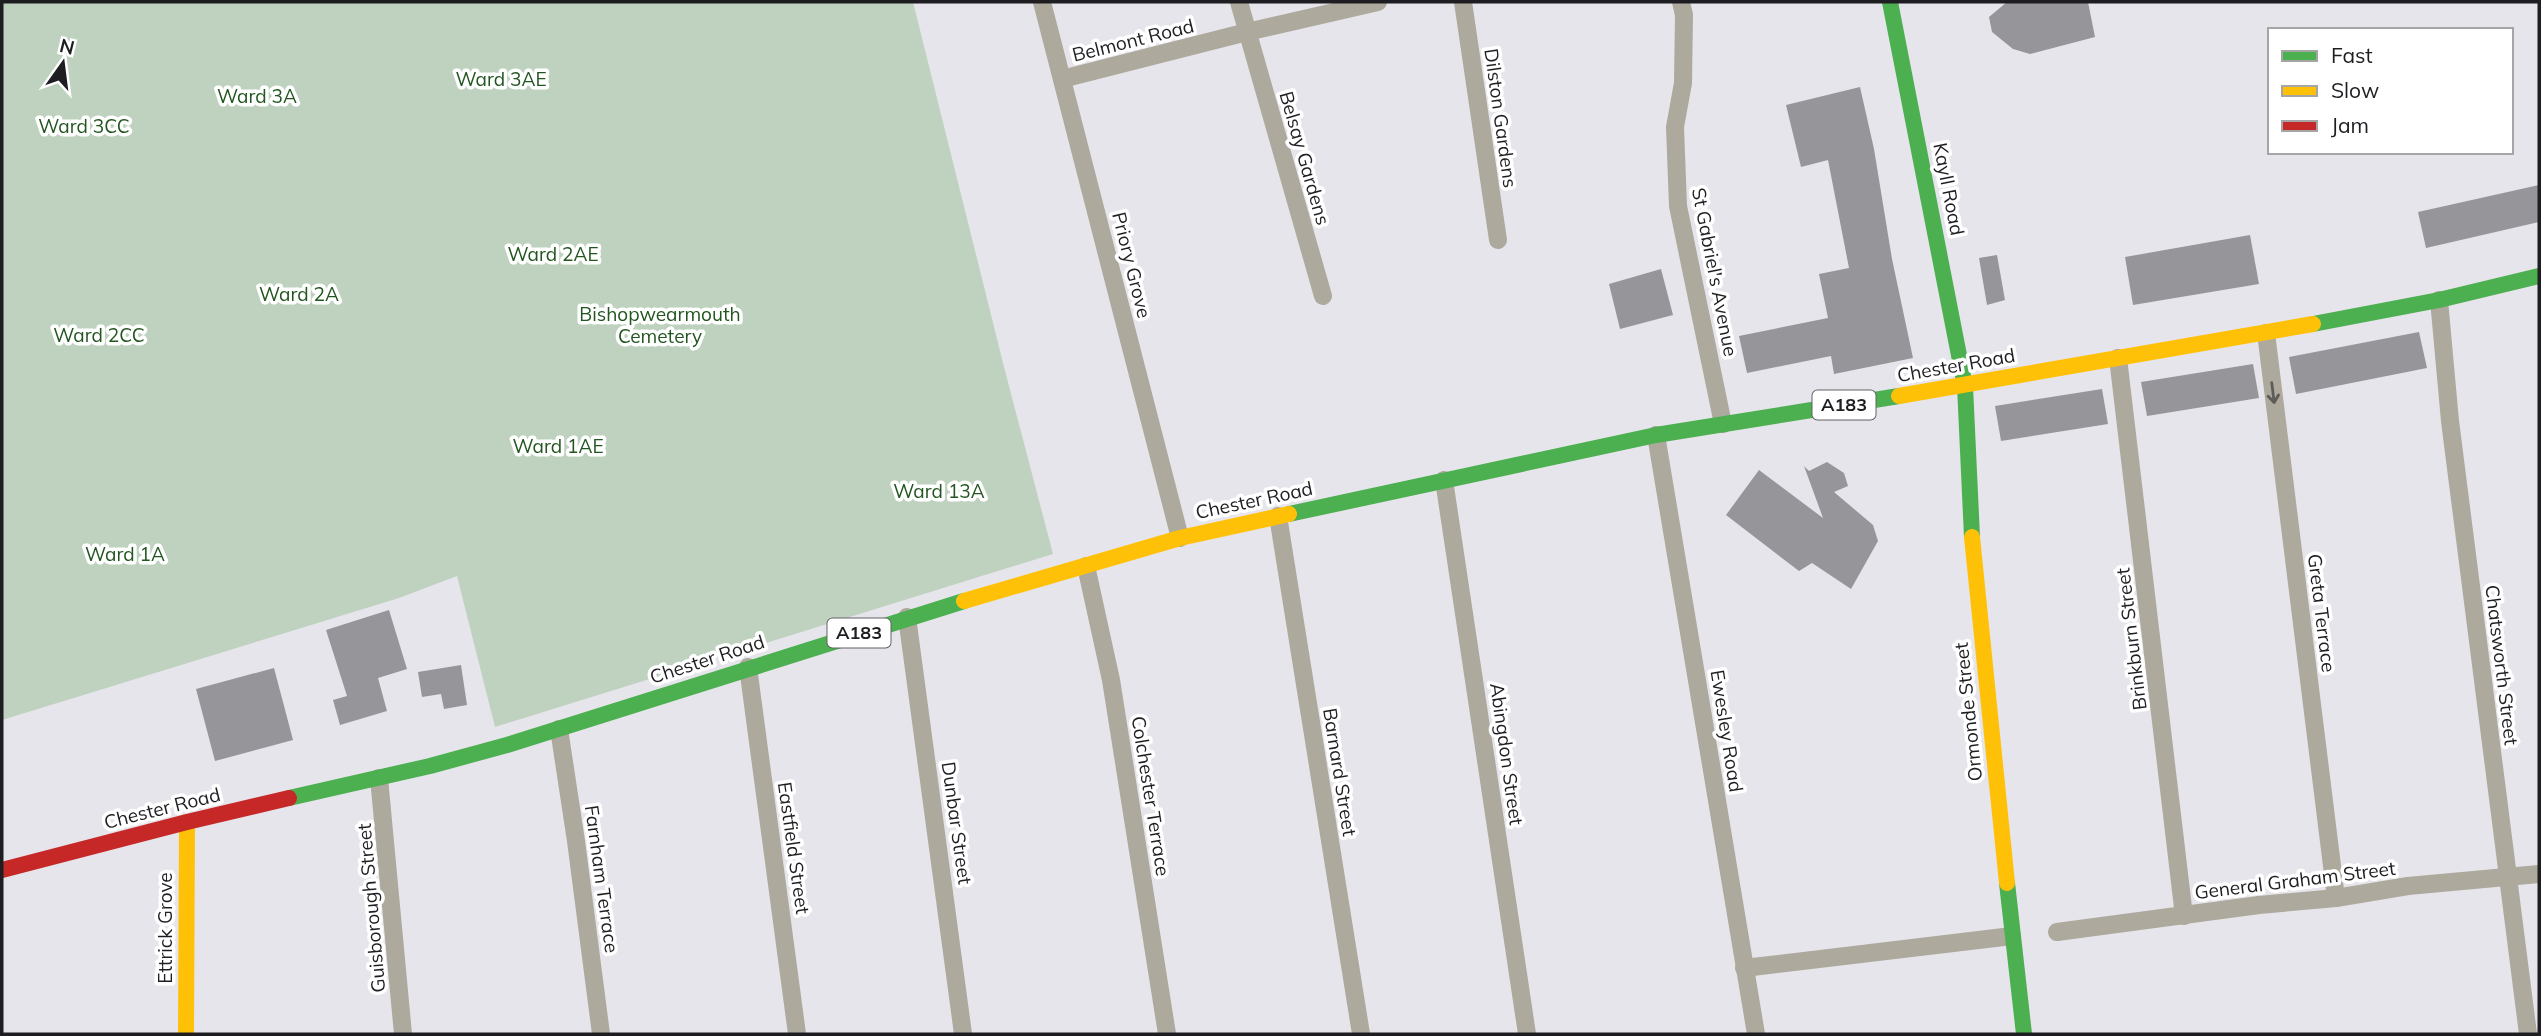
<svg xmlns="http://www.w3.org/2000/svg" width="2541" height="1036" viewBox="0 0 2541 1036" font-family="Mulish,sans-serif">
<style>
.green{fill:#bfd2bf}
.building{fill:#96959a}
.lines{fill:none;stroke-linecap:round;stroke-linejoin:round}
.street{stroke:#ada99d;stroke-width:18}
.fast{stroke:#4caf50;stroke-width:16}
.slow{stroke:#ffc107;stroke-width:16}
.jam{stroke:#c62828;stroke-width:16}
.oneway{stroke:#5e5c59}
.labels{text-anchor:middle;stroke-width:7;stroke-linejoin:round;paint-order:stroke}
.shield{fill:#fff;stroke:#626164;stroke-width:2}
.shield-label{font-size:18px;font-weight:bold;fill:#1e1d21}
.street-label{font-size:19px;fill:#1e1d21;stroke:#fff}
.park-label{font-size:19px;fill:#22551f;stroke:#fff}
</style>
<rect width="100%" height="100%" fill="#e6e5eb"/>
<!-- green -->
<path class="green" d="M2,2H913L1004,367L1053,554L495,727L457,576L399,598L2,720Z"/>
<!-- building -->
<g class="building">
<path d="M2007,2H2088L2095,37L2030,54L2013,49L1992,32L1989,17Z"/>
<path d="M1860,87L1874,149L1892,259L1913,358L1834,374L1831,356L1747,373L1739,336L1828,318L1819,274L1849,268L1828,160L1801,167L1786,105Z"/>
<path d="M2539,185V222L2426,248L2418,212Z"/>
<path d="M2250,235L2259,284L2133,305L2125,257Z"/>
<path d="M1997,255L2005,300L1987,305L1979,258Z"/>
<path d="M1661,269L1673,315L1620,329L1609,284Z"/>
<path d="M2419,332L2427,368L2296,394L2289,357Z"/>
<path d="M2253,364L2259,398L2147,416L2141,382Z"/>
<path d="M2102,389L2108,424L2001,441L1995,406Z"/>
<path d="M1827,462L1844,473L1848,486L1834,492L1873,525L1878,541L1851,589L1812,563L1799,571L1726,515L1759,470L1823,518L1804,466L1809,471Z"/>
<path d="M389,610L407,669L378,678L387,711L340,725L333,700L347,696L326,630Z"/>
<path d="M461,665L467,705L444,709L441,694L422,697L418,672Z"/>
<path d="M274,668L293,740L215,761L196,689Z"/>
</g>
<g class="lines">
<!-- street -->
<g class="street">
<path d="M1042,2L1180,538"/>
<path d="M1239,2L1323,296"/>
<path d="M1463,2L1498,240"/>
<path d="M1681,2L1684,15L1683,83L1675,127L1678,206L1723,424"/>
<path d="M1062,79L1247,32L1378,2"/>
<path d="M2439,300L2450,421L2528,1034"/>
<path d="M2266,333L2336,898"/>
<path d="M2118,358L2184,916"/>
<path d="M1656,435L1756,1034"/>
<path d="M1444,480L1527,1034"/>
<path d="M1278,516L1361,1034"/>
<path d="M1086,566L1111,680L1167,1034"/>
<path d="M907,617L963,1034"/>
<path d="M748,667L797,1034"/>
<path d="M559,729L576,841L601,1034"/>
<path d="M379,778L403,1034"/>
<path d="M2057,932L2259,905L2336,898L2408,886L2539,874"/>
<path d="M1744,968L2012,936"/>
</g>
<!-- fast -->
<g class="fast">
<path d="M1890,2L1965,386L1972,537"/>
<path d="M2313,324L2439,300L2539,276"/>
<path d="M1289,514L1656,435L1899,396"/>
<path d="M289,798L430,766L507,745L964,601"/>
<path d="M2007,883L2024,1034"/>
</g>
<!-- slow -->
<g class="slow">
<path d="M1899,396L2313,324"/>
<path d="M1972,537L2007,883"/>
<path d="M964,601L1180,538L1289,514"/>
<path d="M186,1034L187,822"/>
</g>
<!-- jam -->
<path class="jam" d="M2,870L187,822L289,798"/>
</g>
<!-- one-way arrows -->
<defs><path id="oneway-shaft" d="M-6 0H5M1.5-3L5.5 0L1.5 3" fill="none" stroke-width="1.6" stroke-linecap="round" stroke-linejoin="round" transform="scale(1.75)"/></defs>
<use class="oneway" href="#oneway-shaft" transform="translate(2273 393) rotate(83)"/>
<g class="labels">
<!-- shield labels -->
<g class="shield">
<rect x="1812.5" y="390.5" width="63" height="29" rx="5"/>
<rect x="827.5" y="618.5" width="63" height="29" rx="5"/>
</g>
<g class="shield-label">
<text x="1844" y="411">A183</text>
<text x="859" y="639">A183</text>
</g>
<!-- street labels -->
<g class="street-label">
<text transform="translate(1133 40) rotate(-14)" y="7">Belmont Road</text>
<text transform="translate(1501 118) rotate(82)" y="7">Dilston Gardens</text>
<text transform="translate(1305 158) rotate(74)" y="7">Belsay Gardens</text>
<text transform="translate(1949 189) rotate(79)" y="7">Kayll Road</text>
<text transform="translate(1132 265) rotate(76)" y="7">Priory Grove</text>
<text transform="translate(1715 272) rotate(79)" y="7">St Gabriel's Avenue</text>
<text transform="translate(1956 365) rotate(-10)" y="7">Chester Road</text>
<text transform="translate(1254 500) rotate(-12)" y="7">Chester Road</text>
<text transform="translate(2322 613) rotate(83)" y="7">Greta Terrace</text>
<text transform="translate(2131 639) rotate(-97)" y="7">Brinkburn Street</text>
<text transform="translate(707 659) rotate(-18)" y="7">Chester Road</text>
<text transform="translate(2502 665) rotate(83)" y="7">Chatsworth Street</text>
<text transform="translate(1968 712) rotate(-96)" y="7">Ormonde Street</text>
<text transform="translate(1727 731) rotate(81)" y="7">Ewesley Road</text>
<text transform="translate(1507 754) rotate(82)" y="7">Abingdon Street</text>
<text transform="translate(1340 772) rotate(81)" y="7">Barnard Street</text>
<text transform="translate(1151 796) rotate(81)" y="7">Colchester Terrace</text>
<text transform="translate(162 808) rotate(-14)" y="7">Chester Road</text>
<text transform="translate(957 823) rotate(82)" y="7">Dunbar Street</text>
<text transform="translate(794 848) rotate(82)" y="7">Eastfield Street</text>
<text transform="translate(602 879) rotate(82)" y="7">Farnham Terrace</text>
<text transform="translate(2295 880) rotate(-7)" y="7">General Graham Street</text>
<text transform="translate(371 908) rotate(-95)" y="7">Guisborough Street</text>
<text transform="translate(165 928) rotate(-90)" y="7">Ettrick Grove</text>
</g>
<!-- park labels -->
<g class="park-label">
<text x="501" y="86">Ward 3AE</text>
<text x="257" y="103">Ward 3A</text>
<text x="84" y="133">Ward 3CC</text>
<text x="553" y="261">Ward 2AE</text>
<text x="299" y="301">Ward 2A</text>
<text x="660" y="321">Bishopwearmouth<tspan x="660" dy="22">Cemetery</tspan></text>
<text x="99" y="342">Ward 2CC</text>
<text x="558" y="453">Ward 1AE</text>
<text x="939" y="498">Ward 13A</text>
<text x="125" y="561">Ward 1A</text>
</g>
</g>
<!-- border -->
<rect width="2541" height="1036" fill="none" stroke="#1e1d21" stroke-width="7"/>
<!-- legend -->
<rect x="2268" y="28" width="245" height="126" fill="#ffffff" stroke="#a5a5a6" stroke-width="2"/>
<rect x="2282" y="51" width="35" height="10" fill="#4caf50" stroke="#a5a5a6" stroke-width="2"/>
<text x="2331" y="63" font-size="21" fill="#1e1d21">Fast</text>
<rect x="2282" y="86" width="35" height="10" fill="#ffc107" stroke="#a5a5a6" stroke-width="2"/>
<text x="2331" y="98" font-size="21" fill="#1e1d21">Slow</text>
<rect x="2282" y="121" width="35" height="10" fill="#c62828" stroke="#a5a5a6" stroke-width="2"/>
<text x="2331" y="133" font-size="21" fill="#1e1d21">Jam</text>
<!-- north arrow -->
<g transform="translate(63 63) rotate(14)" stroke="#ffffff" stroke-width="5" paint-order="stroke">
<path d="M0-5L12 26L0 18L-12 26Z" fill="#1e1d21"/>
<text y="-10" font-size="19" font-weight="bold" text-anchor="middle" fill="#1e1d21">N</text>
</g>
</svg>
